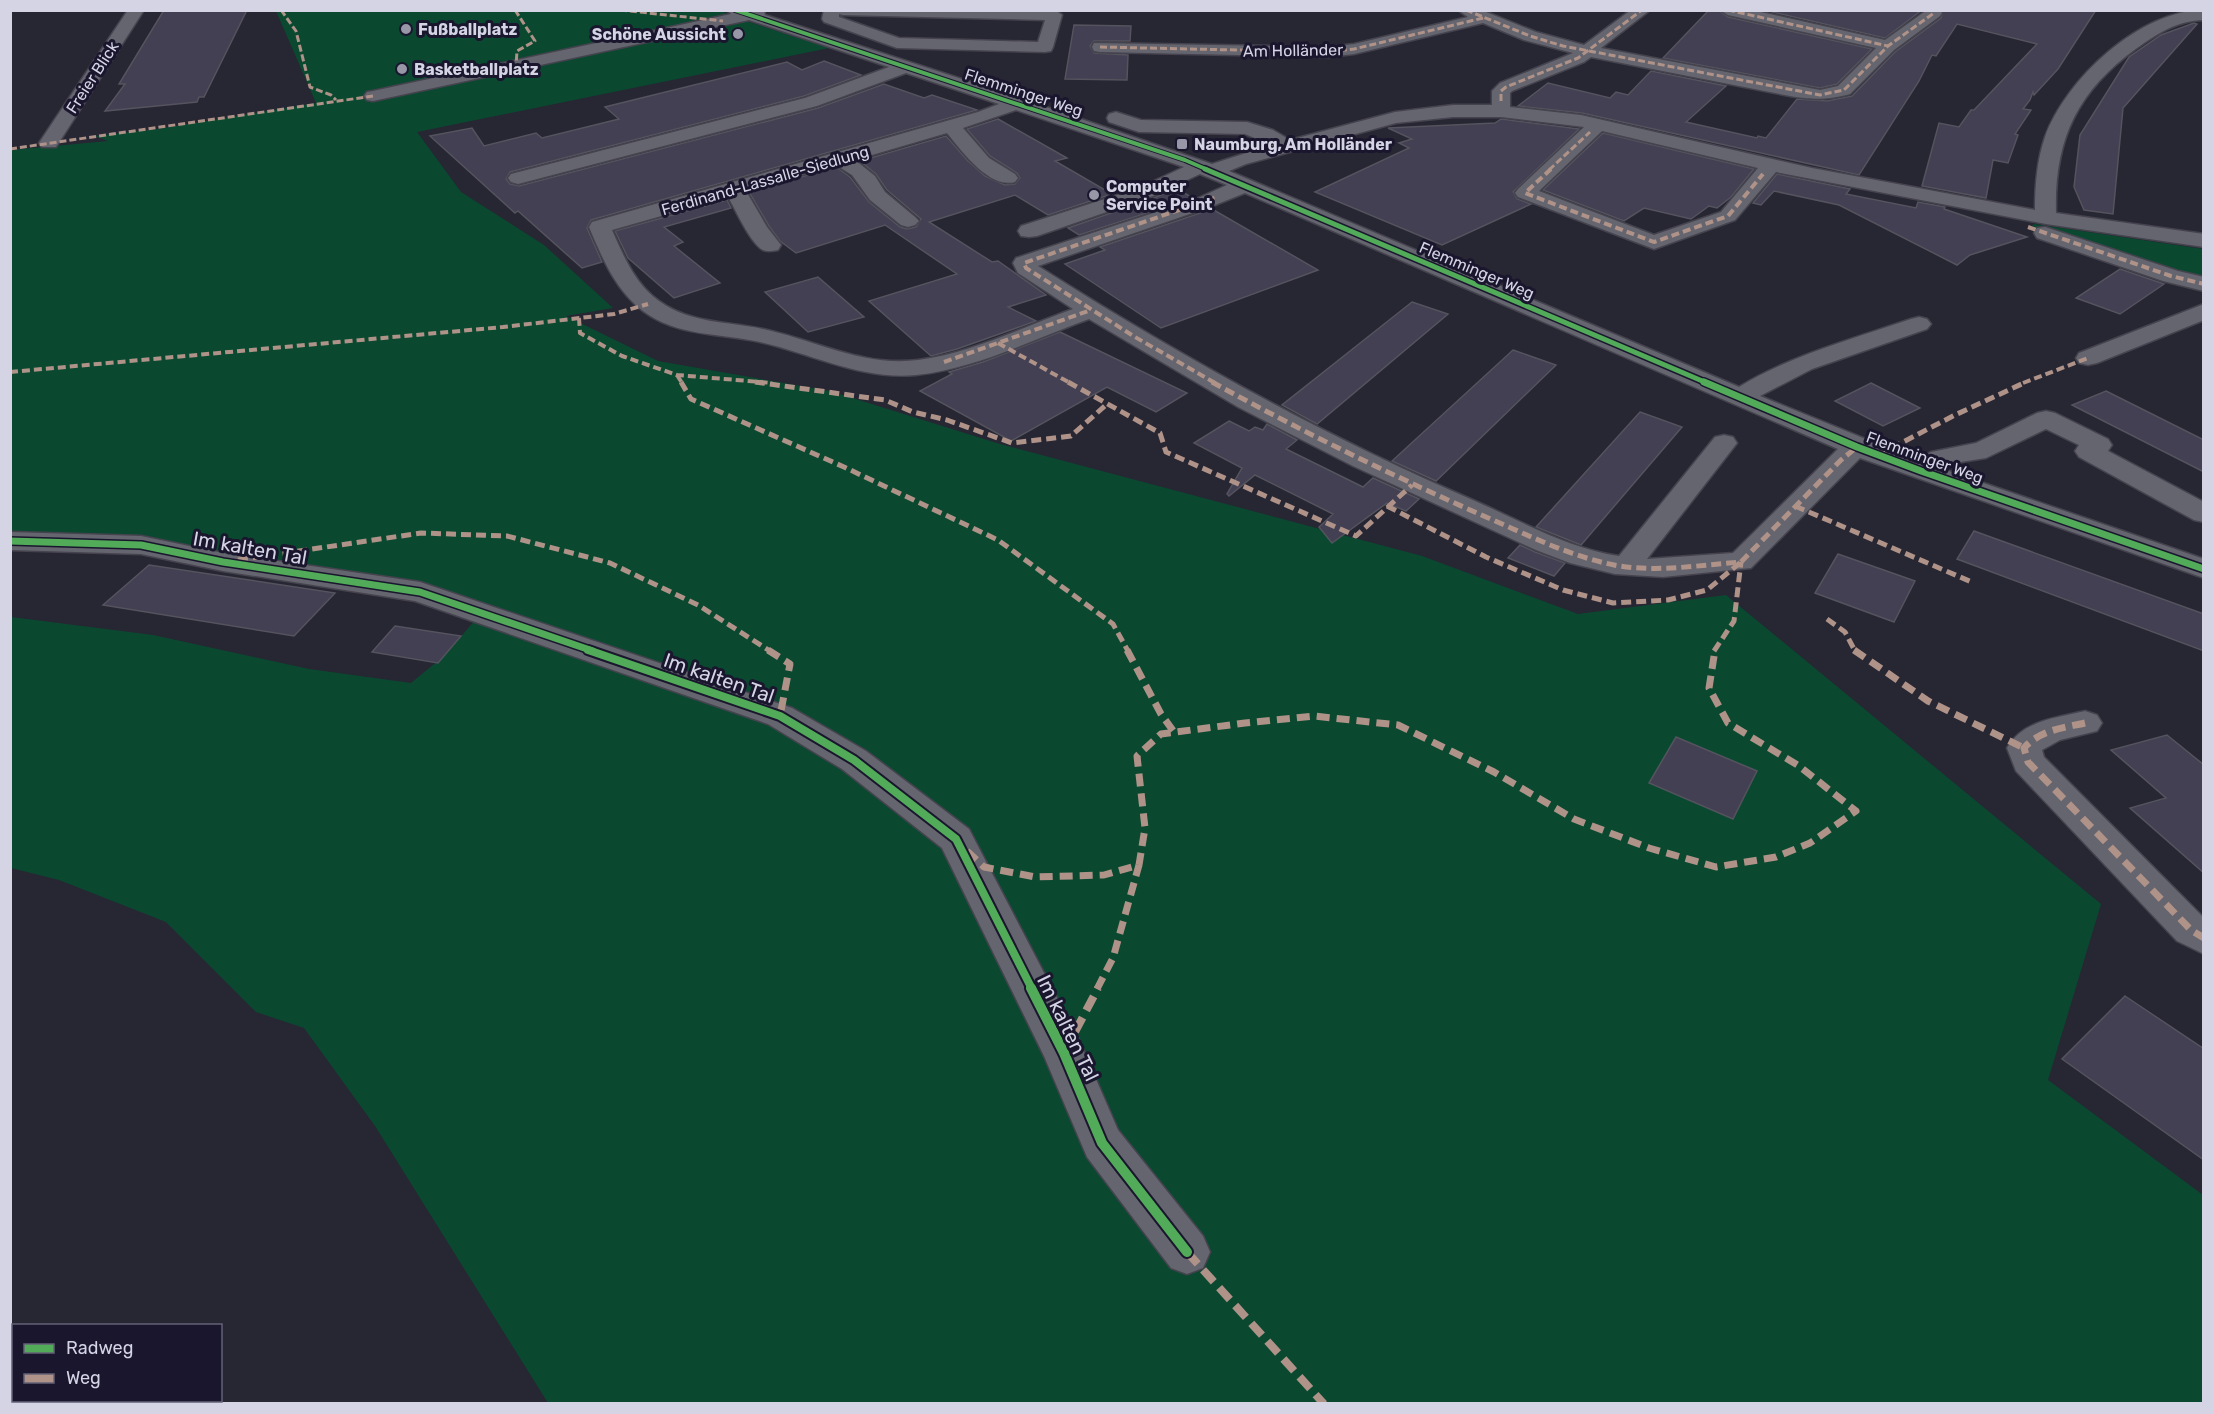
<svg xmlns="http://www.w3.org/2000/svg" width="2214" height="1414" viewBox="0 0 2214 1414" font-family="Rubik,sans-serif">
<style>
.green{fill:#0a4930}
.building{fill:#424052;stroke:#54535e;stroke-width:1.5}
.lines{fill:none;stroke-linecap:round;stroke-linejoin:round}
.minor-casing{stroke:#44434e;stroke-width:3}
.minor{fill:#65656f;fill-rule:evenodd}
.quiet-far4{stroke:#af9288;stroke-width:3;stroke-dasharray:7 3;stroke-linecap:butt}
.quiet-far3{stroke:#af9288;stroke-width:4;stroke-dasharray:8 4;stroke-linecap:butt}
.quiet-far2{stroke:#af9288;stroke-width:5;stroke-dasharray:10 5;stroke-linecap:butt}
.quiet-far1{stroke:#af9288;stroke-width:7;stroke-dasharray:13 7;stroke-linecap:butt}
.quiet{stroke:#af9288;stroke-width:8;stroke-dasharray:16 8;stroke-linecap:butt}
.cycleway-far4-casing{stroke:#19162e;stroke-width:6}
.cycleway-far3-casing{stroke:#19162e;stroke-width:8}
.cycleway-far2-casing{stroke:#19162e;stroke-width:10}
.cycleway-far1-casing{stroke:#19162e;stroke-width:12}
.cycleway-casing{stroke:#19162e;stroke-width:14}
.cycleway-far4{stroke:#51ab58;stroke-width:4}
.cycleway-far3{stroke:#51ab58;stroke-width:5}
.cycleway-far2{stroke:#51ab58;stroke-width:7}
.cycleway-far1{stroke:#51ab58;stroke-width:8}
.cycleway{stroke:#51ab58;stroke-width:10}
.poi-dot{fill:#9797a7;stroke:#19162e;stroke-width:2}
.labels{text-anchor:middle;stroke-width:6;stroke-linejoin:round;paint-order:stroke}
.far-poi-label{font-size:16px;font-weight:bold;fill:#d4d4e5;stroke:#19162e;text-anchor:start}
.far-street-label{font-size:16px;fill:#d4d4e5;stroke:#19162e}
.street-label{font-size:20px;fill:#d4d4e5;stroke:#19162e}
</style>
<rect width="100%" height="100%" fill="#272633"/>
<!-- green -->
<g class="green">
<path d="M276,11H721L740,19L829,48L417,132L461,192L544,245L613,308L566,316L658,361L830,391L1000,444L1422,556L1578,614L1726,595L2101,904L2048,1080L2203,1195V1403H548L375,1126L304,1028L256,1012L166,922L59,880L11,868V617L153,635L309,669L411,683L445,655L482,612L111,543L11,538V150L108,141L95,136L158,129L316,103Z"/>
<path d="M2034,224L2203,249V280L2185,277L2032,226Z"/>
</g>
<!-- building -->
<g class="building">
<path d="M164,10H247L204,97H199L197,102L105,111L125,84H119Z"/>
<path d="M1709,10H1718L1728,17L1872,49L1837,84L1820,88L1663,58Z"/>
<path d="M1764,10H1922L1885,38Z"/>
<path d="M1943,10H2096L2058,69L2034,95L2033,92L2030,100L2023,109L2031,110L2015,134L2018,135L2008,163L1993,160L1986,198L1922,186L1939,123L1959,127L1971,110H1974L2037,44L1957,24L1936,56L1932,55L1919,81L1859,175L1582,113L1518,106L1548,83L1610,98L1616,92L1628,95L1651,71L1726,86L1686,122L1757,138L1758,136L1766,138L1797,99L1827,101L1852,96L1895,52L1941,18Z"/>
<path d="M2194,23L2197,24L2123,108L2113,214L2084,210L2074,187L2080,135L2129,57L2161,35Z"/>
<path d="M1074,25L1131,26L1130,41H1094L1090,46L1094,53L1128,55L1127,80L1065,79Z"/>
<path d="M824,61L861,75L804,96L510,172L506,179L510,184L519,186L818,108L884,84L924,98L932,95L977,110L591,220L587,228L602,262L582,268L518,211L515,213L430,136L472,128L484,146L536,133L542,138L619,119L605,107L787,62L802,70Z"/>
<path d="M998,119L1067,158L1055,161L1112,194L1048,215L1015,195L929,222L992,262L998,261L1046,295L1008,307L1036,321L957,349L931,356L869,301L957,274L885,225L796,253L780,241L769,226L749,192L836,167L850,177L869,202L900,227L907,229L916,227L921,219L887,190L876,174L860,161L946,136L967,160L985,176L1005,185L1015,184L1020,178L1017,173L990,156L967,129Z"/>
<path d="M1501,119L1579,129L1513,192L1517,199L1531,204L1442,245L1315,192L1409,148L1399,143L1412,139L1388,128L1495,123Z"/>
<path d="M1603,133L1754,169L1731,197L1717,208L1709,206L1691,219L1644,208L1624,221L1543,190Z"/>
<path d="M1777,174L1850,189L1846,194L1916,208L1918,202L1945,207L1944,209L2027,237L1970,255L1957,265L1839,205L1774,191L1761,205L1753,203Z"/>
<path d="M1176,188L1193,198L1079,235L1068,228L1154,198Z"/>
<path d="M727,200L731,208L664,227L683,242L674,246L720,283L674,298L628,258L615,231Z"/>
<path d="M1212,209L1318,270L1161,328L1065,264L1105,250L1100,247Z"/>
<path d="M2120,269L2164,284L2120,314L2076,298Z"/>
<path d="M818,277L864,317L808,332L765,292Z"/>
<path d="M1412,302L1448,314L1317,424L1282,405Z"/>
<path d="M1060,332L1187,393L1156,412L1107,387L1011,441L920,391L952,374L949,372L983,362Z"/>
<path d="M1513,350L1556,365L1436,481L1392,461Z"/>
<path d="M1871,383L1920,408L1883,426L1835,401Z"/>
<path d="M2106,391L2204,440V472L2072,405Z"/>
<path d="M1640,412L1682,427L1581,545L1536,527Z"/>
<path d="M1229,421L1249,431L1255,427L1263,430L1267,424L1297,440L1286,449L1363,487L1373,478L1419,499L1406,511L1387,503L1332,543L1319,527L1333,514L1255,475L1229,496L1227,494L1242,468L1194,443Z"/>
<path d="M1974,531L2204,614V651L1957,559Z"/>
<path d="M1520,545L1535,552L1565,563L1554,576L1508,558Z"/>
<path d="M1838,554L1915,581L1894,622L1815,593Z"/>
<path d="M149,565L335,593L294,636L103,605Z"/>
<path d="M395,626L461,636L438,663L372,652Z"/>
<path d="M2167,735L2204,765V873L2130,808L2166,798L2111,750Z"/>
<path d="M1676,737L1757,771L1733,819L1649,783Z"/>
<path d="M2125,996L2204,1049V1160L2062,1059Z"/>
</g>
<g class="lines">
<defs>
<g id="minor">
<path d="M128,10H144L56,147H42L39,143Z"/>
<path d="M727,10H764L765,15L1023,99L1212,164L1271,145L1245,134L1139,132L1109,122L1107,118L1109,114L1116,112L1141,120L1247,122L1273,130L1290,140L1395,112L1453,105H1492V91L1500,83L1573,53L1524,40L1483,23L1354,54L1328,57L1100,52L1094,51L1092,47L1094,43L1328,47L1354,44L1468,17L1458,10H1481L1536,32L1584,45L1631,10H1650L1601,48L1820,90L1838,86L1876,48L1728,15L1720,10H1752L1885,40L1927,10H1940L1942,13L1940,16L1894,50L1850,94C1826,100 1815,100 1790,96L1591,57L1584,62L1512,91L1510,93V107L1581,115L1812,168L2035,210C2035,185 2037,160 2045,137C2066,79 2140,10 2204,10V20C2178,20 2157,34 2137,48C2077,91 2054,140 2056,213L2204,234V247L2046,224L1776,172L1735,220L1654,249L1518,197L1515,193L1518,189L1584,127L1501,117H1453L1396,123L1246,164L1229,171L1739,387C1791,355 1853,339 1911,319L1919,317L1927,319L1931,324L1927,329L1812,369L1760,396L1917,460L1931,452L1976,443L2037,413L2046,411L2055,413L2108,439L2112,445L2108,451L2204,502V522L2194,520L2079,457L2075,451L2079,445L2046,429L1986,458L1948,464L1940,468L2204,559V578L1860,458L1751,568L1663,577L1615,574L1570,563L1536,550L1353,466L1238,407L1089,319C1034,339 975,369 916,375C860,380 813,354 760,342C720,333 678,337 643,311C615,290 602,257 589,227L592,222L978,112L999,104L906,73L817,106L518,184L511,182L508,178L511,174L805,98L889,67L749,20L373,101L367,100L364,96L367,92L373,91L731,14ZM1016,110L1184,167L1139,188L1021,226L1018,231L1021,236L1029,237L1037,236L1153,196L1200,174L1227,185L1196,199L1016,258L1013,263L1018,273L1073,309C1023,327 971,353 918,360C863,367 815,340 763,329C727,321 691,324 659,301C635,284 624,257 612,230L728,197C736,210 750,243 763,250C768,252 773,251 778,250L781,245L767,227L746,191L836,165L852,175L870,200L901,225L908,227L915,225L919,221L915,217L885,192L875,176L855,160L947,133C962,151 989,189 1015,182L1018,178L1015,174L989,158L963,128ZM1602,131L1758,168L1721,212L1654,235L1539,191ZM1245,193L1838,449L1733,553L1647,559L1737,443L1733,437L1724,435L1715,437L1619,556C1569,549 1521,521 1475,501C1322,435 1178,355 1038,266L1210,207Z"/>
<path d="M824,10H1055L1062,15L1053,47L1051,51L1045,52L897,48L824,22L822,19ZM839,14L843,15L1045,20L1038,42L899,38L839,17Z"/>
<path d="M2045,227L2178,271L2204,277V291L2163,281L2037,238L2034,233L2037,228Z"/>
<path d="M2204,304V320L2097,363L2088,365L2079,363L2076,358L2079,353Z"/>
<path d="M10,532L141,536L223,553L420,582L792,708L866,751L969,829L1079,1040L1118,1130L1203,1236L1210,1252L1203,1268L1187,1274L1171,1268L1087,1157L1044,1056L942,848L842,769L768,724L415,601L223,571L141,554L10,550Z"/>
<path d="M2085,711L2097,715L2102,723L2097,731L2060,740L2042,750L2044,757L2204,918V954L2177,941L2016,771L2007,748C2023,720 2056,718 2085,711Z"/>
</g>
</defs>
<!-- minor casing -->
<use href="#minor" class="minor-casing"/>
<!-- minor -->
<use href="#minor" class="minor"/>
<!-- quiet-far4 -->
<g class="quiet-far4">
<path d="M281,10L296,31L310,87L331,95L336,100"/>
<path d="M515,10L535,41L517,51L516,66"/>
<path d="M620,10L723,21"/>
<path d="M1466,10L1530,36L1563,46L1820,95L1844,90L1888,46L1934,13"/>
<path d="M1728,10L1888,46"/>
<path d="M1100,47L1328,52L1354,49L1483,18"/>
<path d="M1501,101V91L1506,87L1578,58L1642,10"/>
<path d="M10,149L373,96"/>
<path d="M1549,170L1590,132"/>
</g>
<!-- quiet-far3 -->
<g class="quiet-far3">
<path d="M1551,169L1525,193L1654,242L1728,216L1763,174"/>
<path d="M2028,227L2171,276L2204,284"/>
<path d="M579,318L580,333L622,356L677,375L772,383"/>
<path d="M998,343L1070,383"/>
<path d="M944,362L1091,310"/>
<path d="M10,372L503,327L614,314L648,304"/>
<path d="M677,375L682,383"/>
<path d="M1215,383L1135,337L1026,268L1024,263L1217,197"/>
<path d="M2023,383L2088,358"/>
</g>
<!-- quiet-far2 -->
<g class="quiet-far2">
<path d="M681,382L691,399L844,467L998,540L1113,624L1128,651"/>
<path d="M755,382L885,400L913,412L947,420L1012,443L1071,436L1107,404"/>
<path d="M1068,382L1160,433L1166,452L1356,536L1412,485"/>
<path d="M1212,382C1301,431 1393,476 1486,517C1528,535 1569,556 1614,565C1656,573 1699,565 1741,562L1841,460L1857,447"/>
<path d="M1878,455L1955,415L2026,382"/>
<path d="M1387,506L1486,557L1563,590L1613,603L1668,600L1707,590L1741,562"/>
<path d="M1795,506L1974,583"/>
<path d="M238,560L421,533L507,536L610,563L698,605L770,651"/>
<path d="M1827,619L1845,632L1855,651"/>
<path d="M1714,651L1734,621L1741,562"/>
</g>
<!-- quiet-far1 -->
<g class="quiet-far1">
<path d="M768,650L790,664L780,716"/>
<path d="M1127,650L1161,714L1174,732"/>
<path d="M1854,650L1928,701L2024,748"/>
<path d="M2085,723C2063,728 2040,730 2024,748L2028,762L2191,930L2204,938"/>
<path d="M967,851L984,867L1035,877L1104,875L1139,865L1145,828L1137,756L1161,734L1245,723L1314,716L1398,725L1494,772L1574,819L1649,848L1716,867L1776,857L1810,843L1856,811L1799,766L1728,723L1709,688L1715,650"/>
<path d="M1097,989L1113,958L1139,865"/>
</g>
<!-- quiet -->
<g class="quiet">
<path d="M1064,1053L1098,988"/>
<path d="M1187,1252L1324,1404"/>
</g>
<defs>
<path id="cycleway-far4" d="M735,10L1185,160L1208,170"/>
<path id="cycleway-far3" d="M1205,169L1707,383"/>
<g id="cycleway-far2">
<path d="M1704,382L1857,447L1921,471L2204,569"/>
<path d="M10,541L141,545L223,562L420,592L593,651"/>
</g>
<path id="cycleway-far1" d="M588,650L780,716L854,760L956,839L1032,989"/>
<path id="cycleway" d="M1031,988L1064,1053L1102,1143L1187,1252"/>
</defs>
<!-- cycleway-far4 casing -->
<use href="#cycleway-far4" class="cycleway-far4-casing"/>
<!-- cycleway-far3 casing -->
<use href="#cycleway-far3" class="cycleway-far3-casing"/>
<!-- cycleway-far2 casing -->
<use href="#cycleway-far2" class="cycleway-far2-casing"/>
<!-- cycleway-far1 casing -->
<use href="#cycleway-far1" class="cycleway-far1-casing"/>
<!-- cycleway casing -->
<use href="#cycleway" class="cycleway-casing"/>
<!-- cycleway-far4 -->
<use href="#cycleway-far4" class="cycleway-far4"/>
<!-- cycleway-far3 -->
<use href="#cycleway-far3" class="cycleway-far3"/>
<!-- cycleway-far2 -->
<use href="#cycleway-far2" class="cycleway-far2"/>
<!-- cycleway-far1 -->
<use href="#cycleway-far1" class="cycleway-far1"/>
<!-- cycleway -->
<use href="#cycleway" class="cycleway"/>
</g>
<!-- markers -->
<g class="poi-dot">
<circle cx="406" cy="29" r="6"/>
<circle cx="738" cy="34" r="6"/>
<circle cx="402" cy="69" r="6"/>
<rect x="1176" y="138" width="12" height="12" rx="3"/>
<circle cx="1094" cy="195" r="6"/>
</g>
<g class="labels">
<!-- far-poi labels -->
<g class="far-poi-label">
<text x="418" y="35">Fußballplatz</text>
<text x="726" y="40" text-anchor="end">Schöne Aussicht</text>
<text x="414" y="75">Basketballplatz</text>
<text x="1194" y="150">Naumburg, Am Holländer</text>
<text x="1106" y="192">Computer<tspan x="1106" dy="18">Service Point</tspan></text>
</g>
<!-- far-street labels -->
<g class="far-street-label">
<text transform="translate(1293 50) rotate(-1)" y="6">Am Holländer</text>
<text transform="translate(92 77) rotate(-57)" y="6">Freier Blick</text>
<text transform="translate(1024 92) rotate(18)" y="6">Flemminger Weg</text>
<text transform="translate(765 180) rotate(-16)" y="6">Ferdinand-Lassalle-Siedlung</text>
<text transform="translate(1477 270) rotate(23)" y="6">Flemminger Weg</text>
<text transform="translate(1925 457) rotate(20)" y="6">Flemminger Weg</text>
</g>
<!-- street labels -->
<g class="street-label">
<text transform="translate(250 548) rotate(10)" y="7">Im kalten Tal</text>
<text transform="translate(719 678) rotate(19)" y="7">Im kalten Tal</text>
<text transform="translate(1068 1028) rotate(64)" y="7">Im kalten Tal</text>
</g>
</g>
<!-- border -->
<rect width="2214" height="1414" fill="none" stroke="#d4d4e5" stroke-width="24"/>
<!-- legend -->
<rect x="12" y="1324" width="210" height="78" fill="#19162e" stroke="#646277" stroke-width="1.5"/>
<rect x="24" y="1344" width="30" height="9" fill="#51ab58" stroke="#646277" stroke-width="1.5"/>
<text x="66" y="1354" font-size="18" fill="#d4d4e5">Radweg</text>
<rect x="24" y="1374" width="30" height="9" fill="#af9288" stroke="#646277" stroke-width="1.5"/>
<text x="66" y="1384" font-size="18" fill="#d4d4e5">Weg</text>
</svg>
